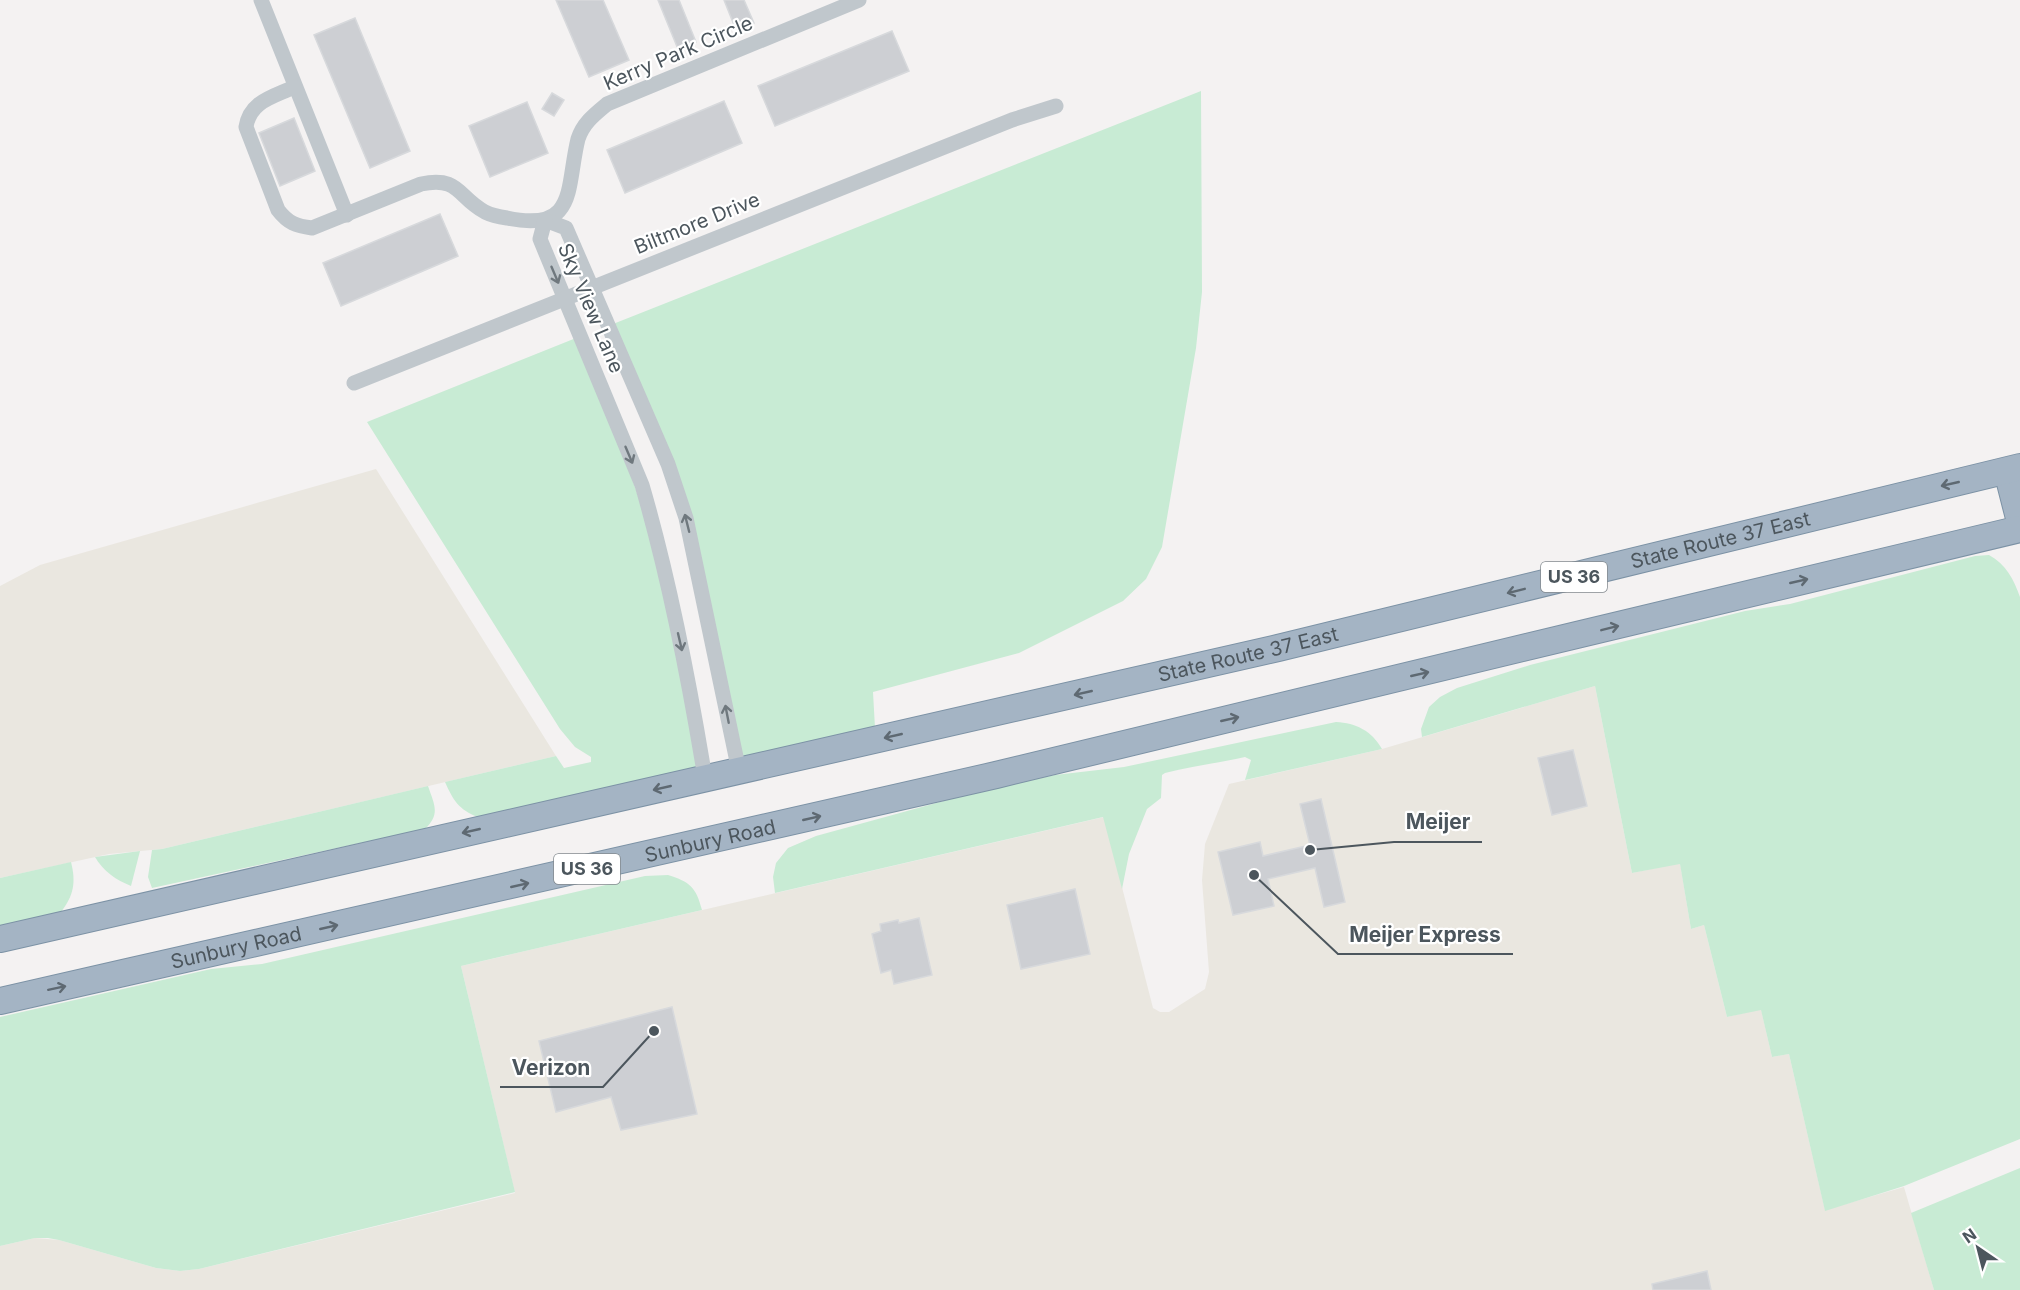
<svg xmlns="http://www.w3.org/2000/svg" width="2020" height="1290" viewBox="0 0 2020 1290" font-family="Inter,sans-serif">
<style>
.commercial{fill:#eae7e0}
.green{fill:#c8ebd4}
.building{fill:#cdcfd3;stroke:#d7d9dc;stroke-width:1.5}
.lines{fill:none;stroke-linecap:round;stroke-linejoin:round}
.trunk-casing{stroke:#7c92a5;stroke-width:28}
.minor{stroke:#c0c7cc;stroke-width:15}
.trunk{stroke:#a4b4c4;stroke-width:26}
.oneway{stroke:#6f787e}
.oneway2{stroke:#5e6972}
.labels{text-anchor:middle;stroke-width:4.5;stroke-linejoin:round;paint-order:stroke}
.shield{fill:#fff;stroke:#82898e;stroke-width:1.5}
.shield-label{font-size:18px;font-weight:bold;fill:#4c565d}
.street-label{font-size:20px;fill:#4c565d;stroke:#fff}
.leader{fill:none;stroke:#4c565d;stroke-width:2}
.callout-dot{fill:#4c565d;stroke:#fff;stroke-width:2}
.callout-label{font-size:21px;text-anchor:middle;font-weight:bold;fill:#4c565d;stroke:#fff;stroke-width:4.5;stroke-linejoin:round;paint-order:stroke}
</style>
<rect width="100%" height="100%" fill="#f4f2f2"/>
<!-- commercial -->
<g class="commercial">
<path d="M376,469L556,756L162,849L109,854L0,878V586L40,565Z"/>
<path d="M1595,686L1632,873L1680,863L1691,929L1704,925L1727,1017L1761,1009L1772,1057L1789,1054L1825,1210L1904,1187L1934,1290H0V1246L35,1238L59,1240L156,1268L180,1271L199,1269L515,1193L461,966L1104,817L1153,1008L1160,1012H1169L1205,989L1209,972L1202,880L1205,844L1229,784L1382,749Z"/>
</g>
<!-- green -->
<g class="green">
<path d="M1201,91L1202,292L1196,348L1162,547L1146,579L1123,601L1019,653L873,692L875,728L743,758L695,529L613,324Z"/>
<path d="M576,338C601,399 628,459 646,522C669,601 684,686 699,768L478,817C459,810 453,800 445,782L556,756L564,768L591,762V757L575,747L560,729L367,422Z"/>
<path d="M1989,555C2006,564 2014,580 2020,597V1139L1904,1186L1825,1211L1789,1054L1772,1057L1761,1010L1727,1017L1704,925L1691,929L1680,864L1632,873L1595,686L1422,737L1421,729L1429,707L1440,697L1457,688L1530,665L1745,611L1790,604L1975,556Z"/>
<path d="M1336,722C1356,723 1372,731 1382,749L1245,780L1251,760L1245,757C1218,763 1192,766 1165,773L1162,775L1161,798L1147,809L1129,854L1122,889L1103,817L775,893L773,877L776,863L788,848L816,836L969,794L1055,775L1124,767Z"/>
<path d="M428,786C434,804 441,814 425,829L152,888L148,877L152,850L162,849Z"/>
<path d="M140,851L131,886C116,880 103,871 95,857Z"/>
<path d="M71,862C76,882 74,895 61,912L0,926V878Z"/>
<path d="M668,875C690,882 696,887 702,910L461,966L515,1192L199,1269L180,1271L156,1268L59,1240L48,1238H35L0,1246V1017L211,969L262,964L645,876Z"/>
<path d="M2020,1168V1290H1934L1911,1213Z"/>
</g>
<!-- building -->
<g class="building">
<path d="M556,0H603L629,60L589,77Z"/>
<path d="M658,0H679L696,42L678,49Z"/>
<path d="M724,0H744L754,23L736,30Z"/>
<path d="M355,18L410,151L370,168L314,35Z"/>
<path d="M892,31L909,71L775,126L758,86Z"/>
<path d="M552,93L564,100L554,116L542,109Z"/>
<path d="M724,101L742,143L625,193L607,150Z"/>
<path d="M527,102L548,153L490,177L469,126Z"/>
<path d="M294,118L315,171L280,186L259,133Z"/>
<path d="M440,214L458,256L341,306L323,263Z"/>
<path d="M1573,750L1587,806L1552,815L1538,758Z"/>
<path d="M1321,799L1345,902L1324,907L1315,868L1268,879L1274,906L1233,915L1218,852L1260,842L1263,856L1310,845L1300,804Z"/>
<path d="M1075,889L1090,954L1021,969L1007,905Z"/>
<path d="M919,918L932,975L894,984L891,970L881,973L872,934L881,931L880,924L898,920L899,923Z"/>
<path d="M672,1007L697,1114L621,1130L611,1097L556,1112L539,1041Z"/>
<path d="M1707,1271L1711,1290H1653L1652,1284Z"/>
</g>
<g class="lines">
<defs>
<g id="trunk">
<path d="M2007,471L2020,522"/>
<path id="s1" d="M0,939L1278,648L2020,467"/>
<path id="s2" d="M0,1001C332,925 665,853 996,775C1338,694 1678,609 2020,529"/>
</g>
</defs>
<!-- trunk casing -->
<use href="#trunk" class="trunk-casing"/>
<!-- minor -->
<g class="minor">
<path d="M261,0L347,215"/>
<path d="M294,87C273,97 250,101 246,127L278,210C288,223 296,226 312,228L421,184C460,176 457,197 485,212C491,215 500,217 507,218C578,233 566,187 578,139C583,123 595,114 607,104L859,0"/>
<path d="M545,220L566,228L668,464L686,518L739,771"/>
<path d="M545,220L540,239L642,485C670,581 689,680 705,778"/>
<path d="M354,383L1012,120L1056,106"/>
</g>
<!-- trunk -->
<use href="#trunk" class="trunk"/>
</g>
<!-- one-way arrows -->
<defs><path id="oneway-shaft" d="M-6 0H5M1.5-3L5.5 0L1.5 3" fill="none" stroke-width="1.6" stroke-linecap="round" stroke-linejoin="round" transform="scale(1.5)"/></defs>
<g class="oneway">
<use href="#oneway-shaft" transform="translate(555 275) rotate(67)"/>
<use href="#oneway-shaft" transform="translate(629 455) rotate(67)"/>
<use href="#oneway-shaft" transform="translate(687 523) rotate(-104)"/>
<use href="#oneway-shaft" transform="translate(680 642) rotate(77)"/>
<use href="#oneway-shaft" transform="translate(727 714) rotate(-101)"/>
</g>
<g class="oneway2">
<use href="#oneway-shaft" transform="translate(1950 484) rotate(167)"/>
<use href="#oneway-shaft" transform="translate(1799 581) rotate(-13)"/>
<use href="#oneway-shaft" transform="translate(1516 591) rotate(166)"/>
<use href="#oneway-shaft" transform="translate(1610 628) rotate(-14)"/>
<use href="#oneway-shaft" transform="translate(1420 674) rotate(-13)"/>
<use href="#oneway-shaft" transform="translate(1083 693) rotate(167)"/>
<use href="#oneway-shaft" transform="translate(1230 719) rotate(-13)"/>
<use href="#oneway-shaft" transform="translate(893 736) rotate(167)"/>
<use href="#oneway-shaft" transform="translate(662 788) rotate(167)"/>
<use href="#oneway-shaft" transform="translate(812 818) rotate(-13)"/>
<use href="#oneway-shaft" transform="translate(471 831) rotate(167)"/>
<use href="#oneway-shaft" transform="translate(520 885) rotate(-13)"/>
<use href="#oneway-shaft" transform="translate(329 927) rotate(-13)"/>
<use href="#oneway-shaft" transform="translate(57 988) rotate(-12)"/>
</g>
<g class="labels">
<!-- shield labels -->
<g class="shield">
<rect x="1541" y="562" width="66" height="30" rx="4.5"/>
<rect x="554" y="854" width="66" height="30" rx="4.5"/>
</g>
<g class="shield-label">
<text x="1574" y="583">US 36</text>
<text x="587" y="875">US 36</text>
</g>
<!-- street labels -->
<g class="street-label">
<text transform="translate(678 53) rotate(-23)" y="7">Kerry Park Circle</text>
<text transform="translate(697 223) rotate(-22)" y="7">Biltmore Drive</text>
<text transform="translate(591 308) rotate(67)" y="7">Sky View Lane</text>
<text dy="7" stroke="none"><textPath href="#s1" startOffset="1766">State Route 37 East</textPath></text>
<text dy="7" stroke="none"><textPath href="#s1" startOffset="1280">State Route 37 East</textPath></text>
<text dy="7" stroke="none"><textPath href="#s2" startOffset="728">Sunbury Road</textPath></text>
<text dy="7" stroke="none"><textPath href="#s2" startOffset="242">Sunbury Road</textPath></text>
</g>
</g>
<!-- callouts -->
<path class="leader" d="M1310 850L1394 842H1482M1254 875L1338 954H1513M654 1031L603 1087H500"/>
<g class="callout-dot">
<circle cx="1310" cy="850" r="6"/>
<circle cx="1254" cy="875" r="6"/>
<circle cx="654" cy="1031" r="6"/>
</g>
<g class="callout-label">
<text x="1438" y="829">Meijer</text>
<text x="1425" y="942">Meijer Express</text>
<text x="551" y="1075">Verizon</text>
</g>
<!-- north arrow -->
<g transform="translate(1978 1248) rotate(325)" stroke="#ffffff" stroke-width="4.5" paint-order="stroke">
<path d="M0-4.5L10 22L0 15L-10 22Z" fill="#4c565d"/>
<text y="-9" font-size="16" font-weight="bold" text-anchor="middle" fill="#4c565d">N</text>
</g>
</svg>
